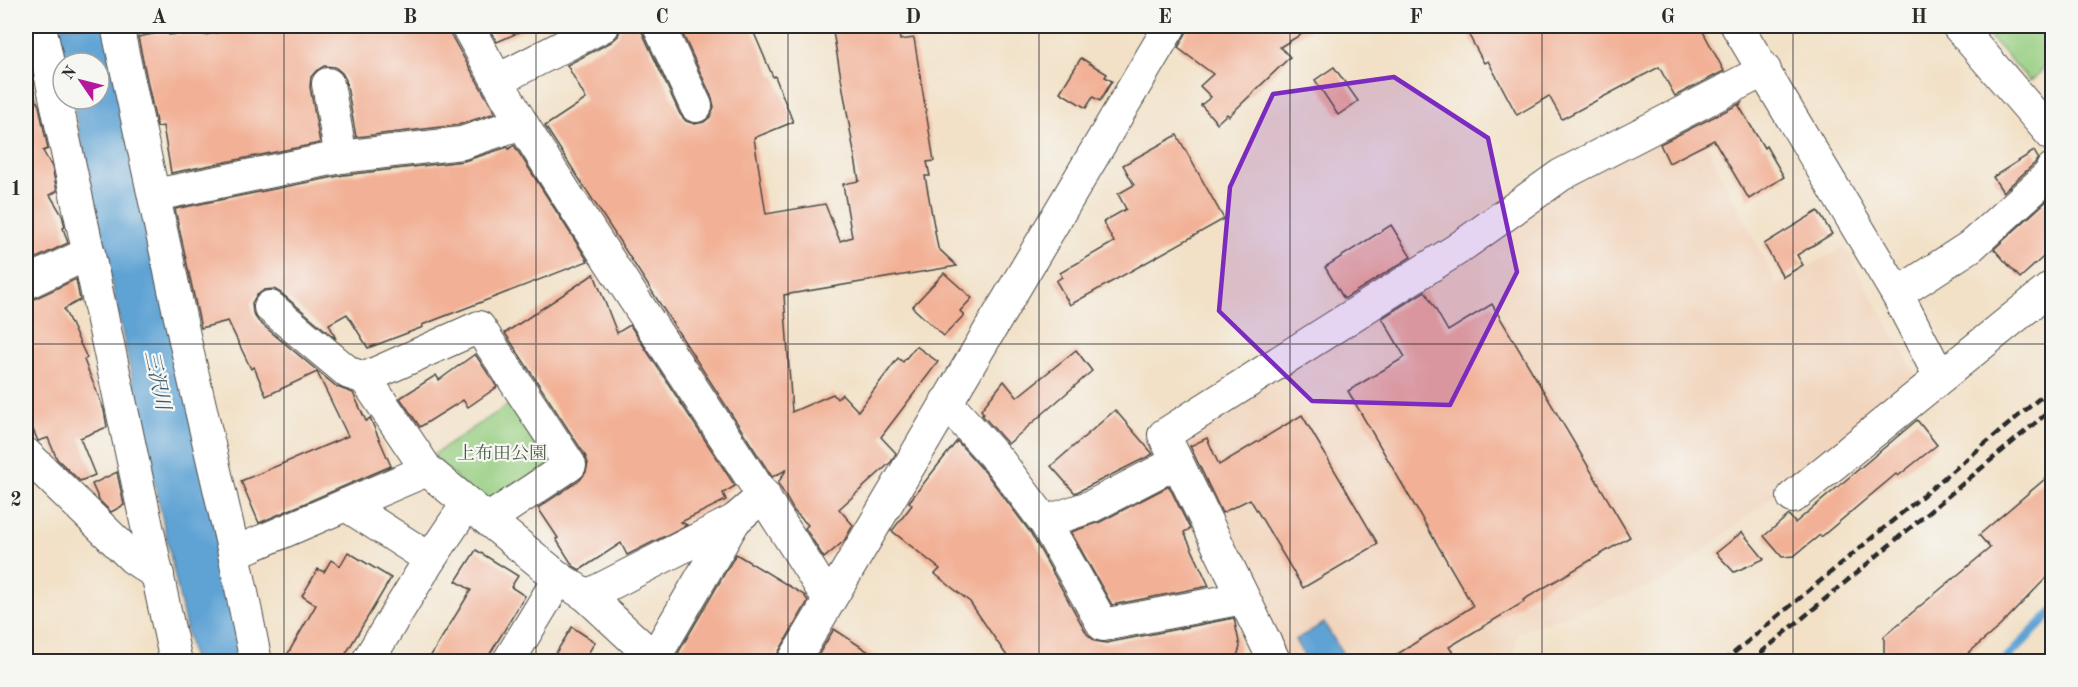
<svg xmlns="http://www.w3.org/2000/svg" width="2078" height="687" viewBox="0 0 2078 687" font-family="'Old Standard TT','Noto Serif JP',serif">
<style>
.built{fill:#f1d5bd}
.green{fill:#97ce81;stroke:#617c56;stroke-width:1.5}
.water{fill:#5ea3d4;stroke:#446780;stroke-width:1.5}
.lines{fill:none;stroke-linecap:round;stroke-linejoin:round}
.stream{stroke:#5ea3d4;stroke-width:9}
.building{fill:#f2b196}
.minor-casing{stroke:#494642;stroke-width:34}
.minor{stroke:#fff;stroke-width:32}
.rail{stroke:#2b2b2b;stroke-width:4.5;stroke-dasharray:9 4.5;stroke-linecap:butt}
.marked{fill:#7b2cbf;fill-opacity:0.2;stroke:#7b2cbf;stroke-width:4.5;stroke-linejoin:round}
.grid{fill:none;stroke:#2b2b2b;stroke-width:1.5;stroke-opacity:0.55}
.labels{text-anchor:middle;stroke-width:4.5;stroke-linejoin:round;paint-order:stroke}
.park-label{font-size:18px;fill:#4b5c45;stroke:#f6f6f2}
.water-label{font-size:20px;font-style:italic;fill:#3f5b6f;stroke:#f6f6f2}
.neatline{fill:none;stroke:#2b2b2b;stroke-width:2}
.grid-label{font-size:20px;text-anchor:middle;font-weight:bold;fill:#2b2b2b}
</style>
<rect width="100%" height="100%" fill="#f6f6f2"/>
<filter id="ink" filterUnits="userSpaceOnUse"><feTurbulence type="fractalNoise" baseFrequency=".0167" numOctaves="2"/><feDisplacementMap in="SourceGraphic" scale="12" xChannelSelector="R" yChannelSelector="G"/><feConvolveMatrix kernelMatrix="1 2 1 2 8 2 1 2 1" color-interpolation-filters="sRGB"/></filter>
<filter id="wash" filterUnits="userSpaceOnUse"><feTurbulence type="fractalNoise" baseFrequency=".008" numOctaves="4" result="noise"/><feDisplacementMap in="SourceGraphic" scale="24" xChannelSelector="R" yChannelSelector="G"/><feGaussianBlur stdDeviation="1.35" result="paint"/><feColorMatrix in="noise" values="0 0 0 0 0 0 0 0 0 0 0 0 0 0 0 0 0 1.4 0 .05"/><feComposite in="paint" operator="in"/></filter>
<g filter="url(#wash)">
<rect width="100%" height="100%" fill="#f2e1c7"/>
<!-- built -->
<path class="built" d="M1693,119L1777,285L1844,246L1919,380L1668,579L1518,633L1513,661H1286L1181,452L1187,433L1564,187Z"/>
<!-- green -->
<g class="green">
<path d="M1980,26H2050C2055,35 2046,67 2038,75C2036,78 2033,79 2030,81Z"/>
<path d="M514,401L551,458L548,467L486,507L433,455Z"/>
</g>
<!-- water -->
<g class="water">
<path d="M56,26H109L243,661H193L72,99H99V63H64Z"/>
<path d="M1324,623L1347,661H1307L1295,640Z"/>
</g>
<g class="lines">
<!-- stream -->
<path class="stream" d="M2003,662L2052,612"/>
</g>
<g id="blocks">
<!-- building -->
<g class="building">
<path d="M251,26H449L451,35L495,113L458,125L356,137L346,80L342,73L335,67L324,66L316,71L311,77L310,87L320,143L171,173L163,126L157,127L138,37L168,31L169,35L178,34L203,29L204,35Z"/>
<path d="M487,26H533L497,42Z"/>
<path d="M627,26H641L643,34L680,114L686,121L695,124L704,122L710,117L714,107L712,98L679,26H751L773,77L775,76L793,122L754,138L766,214L825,204L840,241L852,237L843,184L859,181L832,26H898L900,40L914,38L934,161L927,162L930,176H925L938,248L957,266L784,295L792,412L833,394L837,399L842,394L858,411L898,358L903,362L916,346L938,362L881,437L896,453L891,462L839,509L853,525L844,541L824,558L805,528L808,525L794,511L778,483L786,470L772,477L545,126L586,99L567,65L611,42L618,36L620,29Z"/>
<path d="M1190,26H1315L1280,47L1290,57L1229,116L1227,114L1217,123L1201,105L1211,97L1200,86L1213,74L1178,48Z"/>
<path d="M1464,26H1700L1724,71L1675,96L1659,67L1562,119L1549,96L1517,115L1488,61L1484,63Z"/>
<path d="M1081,58L1107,74L1105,77L1112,81L1100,101L1093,97L1086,108L1060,92Z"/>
<path d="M1334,67L1358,101L1338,115L1315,80Z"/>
<path d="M26,76L39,106L48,149L43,151L52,167L57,191L50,195L62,215L65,227L63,228L68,243L26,263Z"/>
<path d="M1741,103L1739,106L1764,148L1766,146L1784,177L1749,199L1714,140L1669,163L1660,144Z"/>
<path d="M1177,135L1224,219L1070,305L1056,281L1062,277L1060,273L1114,242L1103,222L1126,209L1118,194L1134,185L1123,165Z"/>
<path d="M514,145L588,261L422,325L423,327L368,348L347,314L329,324L336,339L281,293L274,289L264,290L256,296L252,303L253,313L258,321L337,387L353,393L366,421L370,418L391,466L259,523L241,481L348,436L317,372L266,396L254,367L251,369L228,321L201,328L175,209L344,175L464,161L508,147L509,149Z"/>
<path d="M2034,151L2038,158L2035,163L2003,192L1993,177Z"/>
<path d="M2052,196V249L2020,278L1994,249Z"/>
<path d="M1818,211L1832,234L1797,255L1803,265L1783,277L1764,244Z"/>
<path d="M1391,225L1411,257L1344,299L1325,267Z"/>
<path d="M944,273L972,298L960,311L964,315L944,336L912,307Z"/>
<path d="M594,274L617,333L630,325L735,486L723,493L726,500L681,522L687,525L627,555L621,543L580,570L573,566L556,539L558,538L538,508L580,480L586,472L588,463L585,455L505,333Z"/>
<path d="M76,279L80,300L64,309L87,358L84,360L104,410L107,427L80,438L95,475L80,481L57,459L48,438L38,441L26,414V301L34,299Z"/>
<path d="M1425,291L1448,331L1492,304L1630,537L1523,600L1524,602L1449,647L1459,662H1385L1473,606L1348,391L1405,357L1382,318Z"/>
<path d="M1076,350L1092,371L1008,444L982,415L984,414L981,410L1004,381L1017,397Z"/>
<path d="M475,354L497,387L468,407L463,400L420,427L400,398L436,375L439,380Z"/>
<path d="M1115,410L1153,454L1075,493L1051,466Z"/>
<path d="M1302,415L1378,544L1303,588L1250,499L1222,513L1190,446L1207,438L1219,465Z"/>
<path d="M1917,420L1937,445L1898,476L1896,474L1821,537L1820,535L1794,556L1782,557L1764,536L1789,515L1795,523Z"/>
<path d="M957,441L985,472L1030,532L1087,634L1095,641L1106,643L1234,618L1240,647L1235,662H1011L970,602L935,574L940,569L892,531L912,505L909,502Z"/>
<path d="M117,472L124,505L111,512L99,500L92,484Z"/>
<path d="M2052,473V572L2000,626L1958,662H1884V636L1990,548L1979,535Z"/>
<path d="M1169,486L1190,529L1184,532L1209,586L1112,605L1071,532L1100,522Z"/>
<path d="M1742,532L1764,559L1734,572L1716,553Z"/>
<path d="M476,550L518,576L511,587L525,596L485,662H427L471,590L456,581Z"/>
<path d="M348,552L391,578L341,662H283L316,605L302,596L318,569L324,572L331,560L340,566Z"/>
<path d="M736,554L804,595L808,601L778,653L775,662H692L678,653Z"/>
<path d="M572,627L595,642L583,662H550Z"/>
<path d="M834,629L884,662H814Z"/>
</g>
</g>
</g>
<g filter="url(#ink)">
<use href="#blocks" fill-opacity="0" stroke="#494642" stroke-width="1.5"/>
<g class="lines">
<defs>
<g id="minor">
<path d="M40,26L176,662"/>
<path d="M117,26L186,345L234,553L256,662"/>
<path d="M467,26C486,59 503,92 523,125C622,286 730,440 829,600"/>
<path d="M659,26L696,106"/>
<path d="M1737,26L1897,294L1940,377"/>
<path d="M1958,26L2052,135"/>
<path d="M498,80L603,26"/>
<path d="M328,84L341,157"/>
<path d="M155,195L341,157L462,143L522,123"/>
<path d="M26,283L89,253"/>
<path d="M1897,294L1971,246L2050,174L2052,169"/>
<path d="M270,307L349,373L365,378L479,327L570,465L489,519"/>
<path d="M365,378L427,470L559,578L587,596L658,662"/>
<path d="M946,402L999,461L1045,522L1103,625L1243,598"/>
<path d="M26,454L133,558L158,575"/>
<path d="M1793,497L2052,287"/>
<path d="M346,505L430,559"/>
<path d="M1045,522L1092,506L1177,462"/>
<path d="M234,553L427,470"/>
<path d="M587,596L735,520L764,495"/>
<path d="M367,662L430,559L467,504"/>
<path d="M508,662L559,578"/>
<path d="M652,662L735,520"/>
<path d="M793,662L1170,26"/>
<path d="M1275,662L1164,435L1456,250L1561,175L1765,70"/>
</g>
</defs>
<!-- minor casing -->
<use href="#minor" class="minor-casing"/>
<!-- minor -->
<use href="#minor" class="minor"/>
<!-- rail -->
<g class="rail">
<path d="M1723,662L2052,388"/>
<path d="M1750,662L2052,409"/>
</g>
</g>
</g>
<!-- marked area -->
<path class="marked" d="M1394,77L1488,138L1517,272L1450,405L1312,401L1219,311L1230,187L1273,94Z"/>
<!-- grid -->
<path class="grid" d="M284,26V662M536,26V662M788,26V662M1039,26V662M1290,26V662M1542,26V662M1793,26V662M26,344H2052"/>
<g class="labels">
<!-- park labels -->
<g class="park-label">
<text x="502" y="459">上布田公園</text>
</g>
<!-- water labels -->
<g class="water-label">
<text transform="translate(158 380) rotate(78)" y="7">三沢川</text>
</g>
</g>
<!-- margin -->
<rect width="2078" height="687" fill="none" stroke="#f6f6f2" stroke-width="66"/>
<!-- north arrow -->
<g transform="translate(81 81) rotate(305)"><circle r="28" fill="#f6f6f2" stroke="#a5a5a2" stroke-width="1.5"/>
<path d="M0-4.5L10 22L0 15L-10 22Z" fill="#b5179e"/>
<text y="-9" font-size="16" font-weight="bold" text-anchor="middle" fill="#2b2b2b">N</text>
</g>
<rect x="33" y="33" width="2012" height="621" class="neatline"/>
<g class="grid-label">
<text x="159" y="23">A</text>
<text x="410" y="23">B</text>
<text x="662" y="23">C</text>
<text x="913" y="23">D</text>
<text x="1165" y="23">E</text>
<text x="1416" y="23">F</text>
<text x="1668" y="23">G</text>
<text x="1919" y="23">H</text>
<text x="16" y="195">1</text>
<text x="16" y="506">2</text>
</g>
</svg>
